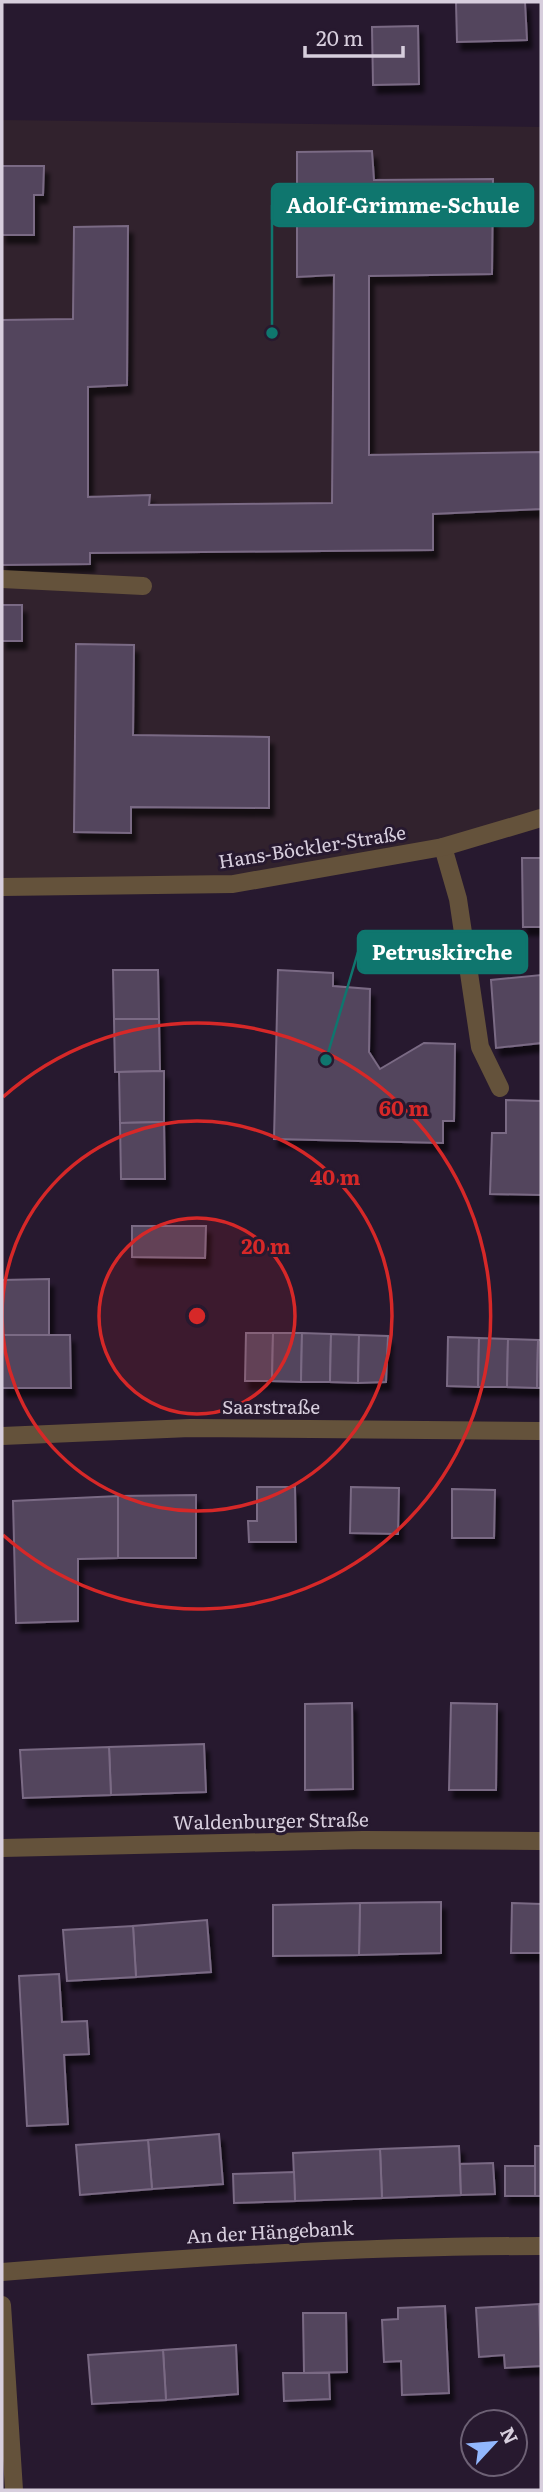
<svg xmlns="http://www.w3.org/2000/svg" width="543" height="2492" viewBox="0 0 543 2492" font-family="Literata,serif">
<style>
.education{fill:#31222d}
.building{fill:#53445d;stroke:#7a6a84;stroke-width:2;filter:url(#shadow)}
.lines{fill:none;stroke-linecap:round;stroke-linejoin:round}
.minor{stroke:#64523b;stroke-width:18}
.ring{fill:none;stroke:#d62828;stroke-width:3.5}
.labels{text-anchor:middle;stroke-width:6;stroke-linejoin:round;paint-order:stroke}
.street-label{font-size:19px;fill:#d7cedd;stroke:#27192f}
.centre{fill:#d62828;stroke:#27192f;stroke-width:3.5}
.ring-label{font-size:21px;text-anchor:middle;font-weight:bold;fill:#d62828;stroke:#27192f;stroke-width:6;stroke-linejoin:round;paint-order:stroke}
.leader{fill:none;stroke:#0f766e;stroke-width:2.5}
.callout-dot{fill:#0f766e;stroke:#27192f;stroke-width:2.5}
.callout{fill:#0f766e;stroke:#0f766e;stroke-width:2.5}
.callout-label{font-size:21px;text-anchor:middle;font-weight:bold;fill:#fff}
</style>
<defs>
<filter id="shadow"><feDropShadow dx="4.5" dy="8" stdDeviation="2" flood-color="#0009"/></filter>
</defs>
<rect width="100%" height="100%" fill="#27192f"/>
<!-- education -->
<path class="education" d="M2,120L541,127V818L233,884L2,887Z"/>
<!-- building -->
<g class="building">
<path d="M456,2H525L527,40L457,42Z"/>
<path d="M418,26L419,84L373,85L372,27Z"/>
<path d="M372,151L374,180L493,179L492,274L369,276V455L541,452V509L433,514V550L90,553V564L2,565V320L73,319L74,227L128,226L127,385L88,387V497L150,495L149,505L332,503L334,275L297,277V152Z"/>
<path d="M2,166H44L43,195H34V235H2Z"/>
<rect x="2" y="605" width="20" height="36"/>
<path d="M76,644L134,645L133,735L269,737V808L131,807V833L74,832Z"/>
<path d="M522,858H541V927H523Z"/>
<path d="M113,970H158L159,1019H114Z"/>
<path d="M278,970L333,973V986L370,989L369,1052L380,1069L424,1043L455,1044L454,1121H443V1143L274,1139Z"/>
<path d="M541,975V1043L496,1048L491,980Z"/>
<path d="M114,1019H159L160,1071L115,1072Z"/>
<path d="M164,1071V1122L120,1123L119,1072Z"/>
<path d="M506,1100L541,1101V1195L490,1194L492,1133H506Z"/>
<path d="M164,1122L165,1179H121L120,1123Z"/>
<path d="M132,1226H206L205,1258L132,1257Z"/>
<path d="M49,1279V1335H2V1280Z"/>
<path d="M246,1333H273L272,1381H245Z"/>
<path d="M273,1333H302L301,1382L272,1381Z"/>
<path d="M302,1333L331,1334L330,1382H301Z"/>
<path d="M331,1334L359,1335L358,1383L330,1382Z"/>
<path d="M2,1335H70L71,1388H2Z"/>
<path d="M359,1335L388,1336L386,1382L358,1383Z"/>
<path d="M448,1337L479,1338L478,1387L447,1386Z"/>
<path d="M479,1338L508,1339L507,1387H478Z"/>
<path d="M508,1339L538,1340L537,1388L507,1387Z"/>
<path d="M538,1340H541V1388H537Z"/>
<path d="M257,1487H295L296,1542H249L248,1521H257Z"/>
<path d="M351,1487L399,1488L398,1534L350,1533Z"/>
<path d="M452,1489L495,1490L494,1538H452Z"/>
<path d="M196,1495V1558H118V1496Z"/>
<path d="M118,1496V1558L78,1559V1621L16,1623L13,1501Z"/>
<path d="M352,1703L353,1789L305,1790V1704Z"/>
<path d="M451,1703L497,1704L496,1790H449Z"/>
<path d="M204,1744L206,1792L111,1795L109,1747Z"/>
<path d="M109,1747L111,1795L23,1798L20,1750Z"/>
<path d="M441,1902V1953L359,1955L360,1903Z"/>
<path d="M360,1903L359,1955L273,1956V1905Z"/>
<path d="M512,1903L541,1904V1953H511Z"/>
<path d="M207,1920L211,1972L136,1977L133,1926Z"/>
<path d="M133,1926L136,1977L67,1981L63,1930Z"/>
<path d="M59,1974L62,2022L87,2021L89,2054L64,2055L68,2124L27,2126L19,1976Z"/>
<path d="M219,2134L223,2184L152,2189L148,2140Z"/>
<path d="M148,2140L152,2189L80,2195L76,2145Z"/>
<path d="M459,2146L461,2195L382,2198L380,2149Z"/>
<rect x="535" y="2146" width="6" height="50"/>
<path d="M380,2149L382,2198L295,2201L293,2153Z"/>
<path d="M493,2163L495,2194L461,2195L460,2164Z"/>
<rect x="505" y="2166" width="30" height="30"/>
<path d="M294,2172L295,2201L234,2203L233,2174Z"/>
<path d="M539,2304L541,2366L505,2368L504,2355L479,2357L476,2308Z"/>
<path d="M445,2306L449,2393L402,2395L401,2361L384,2362L382,2320L398,2319V2308Z"/>
<path d="M303,2313H346L347,2372L304,2373Z"/>
<path d="M236,2345L238,2394L166,2400L163,2350Z"/>
<path d="M163,2350L166,2400L92,2404L88,2355Z"/>
<path d="M283,2373H329L330,2399L284,2401Z"/>
</g>
<g class="lines">
<!-- minor -->
<g class="minor">
<path d="M2,579L143,586"/>
<path d="M443,847L458,899L480,1047L500,1088"/>
<path d="M2,887L233,884L443,847L541,818"/>
<path d="M2,1436L190,1428L541,1431"/>
<path d="M2,1848L363,1840L541,1841"/>
<path d="M2,2272C182,2258 361,2246 541,2246"/>
<path d="M2,2305L14,2490"/>
</g>
</g>
<!-- distance rings -->
<circle cx="197" cy="1316" r="98" fill="#d62828" fill-opacity=".12"/>
<g class="ring">
<circle cx="197" cy="1316" r="98"/>
<circle cx="197" cy="1316" r="195"/>
<path d="M3 1097A293 293 0 1 1 3 1535"/>
</g>
<g class="labels">
<!-- street labels -->
<g class="street-label">
<text transform="translate(312 847) rotate(-9)" y="7">Hans-Böckler-Straße</text>
<text x="271" y="1414">Saarstraße</text>
<text transform="translate(271 1821) rotate(-1)" y="7">Waldenburger Straße</text>
<text transform="translate(270 2232) rotate(-3)" y="7">An der Hängebank</text>
</g>
</g>
<circle cx="197" cy="1316" r="10" class="centre"/>
<g class="ring-label">
<text x="404" y="1116">60 m</text>
<text x="335" y="1185">40 m</text>
<text x="266" y="1254">20 m</text>
</g>
<!-- callouts -->
<path class="leader" d="M272 333L272 205M326 1060L358 952"/>
<g class="callout-dot">
<circle cx="272" cy="333" r="7"/>
<circle cx="326" cy="1060" r="7"/>
</g>
<g class="callout">
<rect x="272" y="184" width="261" height="42" rx="7"/>
<rect x="358" y="931" width="169" height="42" rx="7"/>
</g>
<g class="callout-label">
<text x="403" y="213">Adolf-Grimme-Schule</text>
<text x="442" y="960">Petruskirche</text>
</g>
<!-- border -->
<rect width="543" height="2492" fill="none" stroke="#d7cedd" stroke-width="7"/>
<!-- north arrow -->
<g transform="translate(494 2443) rotate(64)"><circle r="33" fill="#27192f" stroke="#6d6175" stroke-width="2"/>
<path d="M0-5L12 26L0 18L-12 26Z" fill="#92b7fd"/>
<text y="-10" font-size="19" font-weight="bold" text-anchor="middle" fill="#d7cedd">N</text>
</g>
<!-- scale -->
<path d="M305 46v10h98v-10" fill="none" stroke="#d7cedd" stroke-width="3.5"/>
<text x="316" y="46" font-size="21" fill="#d7cedd" stroke="#27192f" stroke-width="5" paint-order="stroke">20 m</text>
</svg>
